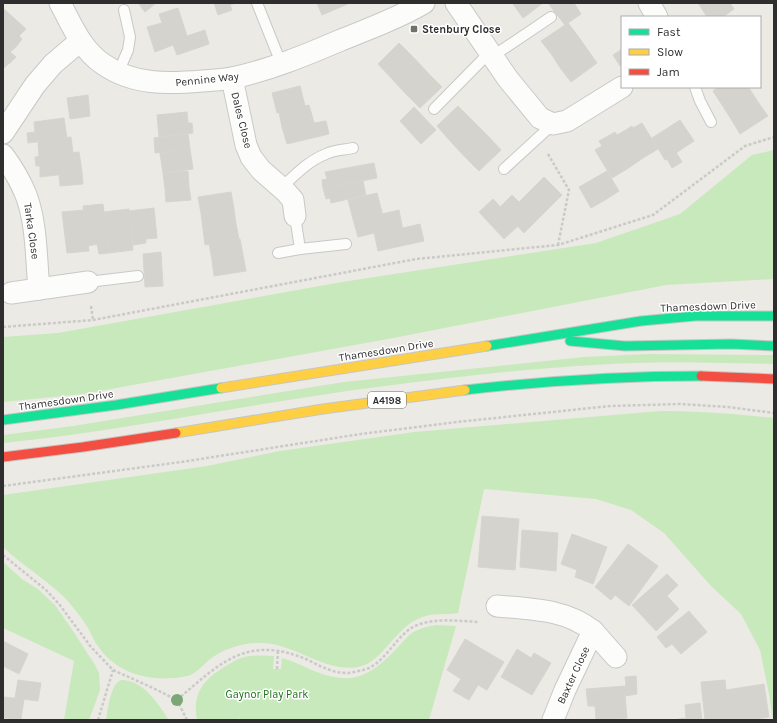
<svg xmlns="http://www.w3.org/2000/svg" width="777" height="723" viewBox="0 0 777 723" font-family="Karla,sans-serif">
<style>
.green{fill:#c8e9bc}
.building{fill:#d5d3ce;stroke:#d7d5d0}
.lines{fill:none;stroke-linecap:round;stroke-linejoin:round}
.lane-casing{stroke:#c9c8c9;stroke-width:12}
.street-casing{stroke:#c9c8c9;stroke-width:23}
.fast-casing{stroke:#c6c6c4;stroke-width:11}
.slow-casing{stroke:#c6c6c4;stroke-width:11}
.jam-casing{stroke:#c6c6c4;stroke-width:11}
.path{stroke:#cacac9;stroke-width:2.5;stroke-dasharray:3 2;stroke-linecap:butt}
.lane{stroke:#fcfcfb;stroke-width:10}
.street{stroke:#fcfcfb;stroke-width:21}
.fast{stroke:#16e098;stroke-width:9}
.slow{stroke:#ffcf43;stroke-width:9}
.jam{stroke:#f24e42;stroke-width:9}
.tree{fill:#7aa774}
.poi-dot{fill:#70706e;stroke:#fff;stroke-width:1.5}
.labels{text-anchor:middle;stroke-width:3;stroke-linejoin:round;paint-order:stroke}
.shield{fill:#fff;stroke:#6d6d6d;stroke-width:1}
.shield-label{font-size:10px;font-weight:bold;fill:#2e2e2e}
.poi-label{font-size:11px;font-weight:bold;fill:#2e2e2e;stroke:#fff;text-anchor:start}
.street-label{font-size:11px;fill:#2e2e2e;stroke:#fff}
.park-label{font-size:11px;fill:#1d7118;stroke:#fff}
</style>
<rect width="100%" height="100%" fill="#eceae4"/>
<!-- green -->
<g class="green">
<path d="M774,150V279L666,285L388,339L83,394L3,402V337L58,333L342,282L596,243L680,214L752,155Z"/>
<path d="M648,354L774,355V364C714,363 654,361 595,365C524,369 455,377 385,386C257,402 131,430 3,443V435L73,426L344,382L584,357Z"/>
<path d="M660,411C699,411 736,414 774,418V720H773L769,694L760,650L741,614L711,586L664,533L631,510L596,499L484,489L458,613C442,616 431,611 414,621C394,632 383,659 362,666C328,676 294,642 260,643C242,643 223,649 209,660C203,665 195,675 187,676C156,683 120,676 100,649C95,643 92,635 88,628C82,618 74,608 66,599C47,580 23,566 3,547V495L207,466L280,451L414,432Z"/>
<path d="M3,562L22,579L38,589L55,605L73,631L95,665L99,673L100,690L89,720H64L74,661L3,628Z"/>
<path d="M436,625L456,626L429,720H241L239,718L236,720H197C192,694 203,680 224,667C230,664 235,660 241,658C251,655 263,655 274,656L273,669H281L282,658C303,664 320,677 343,678C365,680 383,663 397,648C403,642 408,635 415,631C422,628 429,626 436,625Z"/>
<path d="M121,680C144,680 158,704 169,720H106C108,709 110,685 121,680Z"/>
</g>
<!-- building -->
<g class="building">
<path d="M138,3H156L145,12Z"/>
<path d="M214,3H236L230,5L232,10L218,15Z"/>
<path d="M317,3H350L322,15Z"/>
<path d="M514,3H543L523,18L513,4Z"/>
<path d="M548,3H574L581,14L565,25Z"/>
<path d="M698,3H711L702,9Z"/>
<path d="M711,3H730L734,9L723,17H707L702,9Z"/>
<path d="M178,8L187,36L205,30L209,44L177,55L173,45L155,52L147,27L162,23L159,14Z"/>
<path d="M4,9L26,29L19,36L22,39L16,47L3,35Z"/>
<path d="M568,23L578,36L552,55L541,41Z"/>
<path d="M3,35L16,47L10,52L16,57L9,64L3,58Z"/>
<path d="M578,36L587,49L561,69L552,55Z"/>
<path d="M399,43L415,59L393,80L378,64Z"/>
<path d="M587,49L597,63L571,82L561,69Z"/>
<path d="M622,49V64L620,66L613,55Z"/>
<path d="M3,58L9,63L4,68L3,67Z"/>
<path d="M415,59L428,73L406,94L393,80Z"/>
<path d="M428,73L442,87L420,108L406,94Z"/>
<path d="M300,86L305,106L277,113L272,93Z"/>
<path d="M718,87H749V88L722,105L713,91Z"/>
<path d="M749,88L758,102L731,119L722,105Z"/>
<path d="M88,95L90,116L70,119L67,98Z"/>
<path d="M758,102L768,116L740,134L731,119Z"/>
<path d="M309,105L313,119L282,127L279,112Z"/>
<path d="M458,106L474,122L452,143L437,126Z"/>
<path d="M414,107L436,130L421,144L400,121Z"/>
<path d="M187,112L188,123H192L193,133L159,137L157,115Z"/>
<path d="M64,118L67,138L28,143L27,133L35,132L34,122Z"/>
<path d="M313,119L314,123L326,121L329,134L287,144L282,127Z"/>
<path d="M680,120L694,141L676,153L663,131Z"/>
<path d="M474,122L487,135L465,157L452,143Z"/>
<path d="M642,123L658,149L643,158L626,130L632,126L633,128Z"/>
<path d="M626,130L643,158L627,169L608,136L615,132L617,135Z"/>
<path d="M663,131L682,162L672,168L667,159L665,160L652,138Z"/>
<path d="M188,134L190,149L155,153L154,138Z"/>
<path d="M487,135L501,150L479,171L465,157Z"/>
<path d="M608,136L627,169L612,178L595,150L602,146L599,141Z"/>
<path d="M71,137L73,153L39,157L38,141Z"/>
<path d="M190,149L193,169L163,173L160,153Z"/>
<path d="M79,152L82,172L40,177V166H36L35,157Z"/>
<path d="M374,163L377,178L323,188L322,180L327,179L325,172Z"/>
<path d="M188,171L189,187L165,189L163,173Z"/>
<path d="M607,171L619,191L605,200L593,179Z"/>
<path d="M82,172L83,184L60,186L59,174Z"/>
<path d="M544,177L562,195L550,207L532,189Z"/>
<path d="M593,179L605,200L591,208L579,187Z"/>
<path d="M363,181L366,195L331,203L330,198L326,199L323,188Z"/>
<path d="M189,187L191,200L166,202L165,189Z"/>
<path d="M532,189L550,207L537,220L519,202Z"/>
<path d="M231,192L234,209L201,213L198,197Z"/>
<path d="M377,193L382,212L353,219L348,200Z"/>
<path d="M512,195L537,220L524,233L500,207Z"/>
<path d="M493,199L518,226L504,239L479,212Z"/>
<path d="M103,204L109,253L99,254L97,244L88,246L83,206Z"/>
<path d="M154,208L157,238L146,239V243L133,245L129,211Z"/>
<path d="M129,209L133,250L109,253L104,212Z"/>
<path d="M234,209L236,224L203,229L201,213Z"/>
<path d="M84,210L89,251L67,253L62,212Z"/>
<path d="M399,210L402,226L358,237L353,219L382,212V214Z"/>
<path d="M236,224L239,239L205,245L203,229Z"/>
<path d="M420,224L424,241L378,251L374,232L402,226L403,228Z"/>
<path d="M239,239H240L243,255L212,260L209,244Z"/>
<path d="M161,252L163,286L145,287L143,254Z"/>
<path d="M243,255L246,271L214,276L212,260Z"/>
<path d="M482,516L519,519L515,570L478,567Z"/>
<path d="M522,530L558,533L556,571L520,567Z"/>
<path d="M572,534L607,547L593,584L575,577L577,570L561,564Z"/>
<path d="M628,544L658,566L629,606L615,595L611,600L595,587Z"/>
<path d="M667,574L678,585L667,596L679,609L656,631L632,605Z"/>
<path d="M689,611L707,632L681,654L672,644L666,648L657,637Z"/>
<path d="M465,639L504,662L487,690L478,685L469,700L453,691L461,679L447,670Z"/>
<path d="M3,641L28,654L19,674L3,666Z"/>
<path d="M517,649L531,658L534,653L551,663L532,695L501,677Z"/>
<path d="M636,676L637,694L625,696L627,718L596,720L595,706H588L586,689L626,686L625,677Z"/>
<path d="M18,680L41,683L38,701L15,698Z"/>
<path d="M725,680L729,720H705L701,682Z"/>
<path d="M764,684L769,717L750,720L745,687Z"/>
<path d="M745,687L750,720H729L726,690Z"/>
<path d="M3,697L24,699L21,719L3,718Z"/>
<path d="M700,703L702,720H672L686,718L685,705Z"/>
</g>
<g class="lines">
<defs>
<g id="lane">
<path d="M257,3L281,63"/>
<path d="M493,56L551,17"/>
<path d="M118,73L128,50L130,37L124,10"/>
<path d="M695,87L700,101L711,122"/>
<path d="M434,109L490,52"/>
<path d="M504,169L553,124"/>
<path d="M281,188C295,175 308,161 326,154C334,150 344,150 353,148"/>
<path d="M295,216L300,249"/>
<path d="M278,253L300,249L346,244"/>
<path d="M88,282L138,276"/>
</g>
<g id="street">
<path d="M60,3C72,25 81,49 103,64C133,85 167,84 202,81C212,80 223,80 232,78C270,70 306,55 341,40C369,29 398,18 424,3"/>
<path d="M456,3L508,79L540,118L553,124L567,121L622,87"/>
<path d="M649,3L657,17"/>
<path d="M232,78L246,145L251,157L261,170L285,191L293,200L295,216"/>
<path d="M3,133L35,85L53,64L80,41"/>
<path d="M3,155C12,167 20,180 26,195C37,224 36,259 39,289"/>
<path d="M11,293L88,282"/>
<path d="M497,606C531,609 566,609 593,631L565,690L553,720"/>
<path d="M593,631L616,657"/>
</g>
<g id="fast">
<path d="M570,341L625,346L731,344L774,346"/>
<path d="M487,346L641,321L695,316H774"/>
<path d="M465,390C544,381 622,376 701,376"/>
<path d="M3,420L116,405L221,388"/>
</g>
<g id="slow">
<path d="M221,388L487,346"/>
<path d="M176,433L323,409L465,390"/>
</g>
<g id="jam">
<path d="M701,376L774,379"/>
<path d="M3,457L83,447L176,433"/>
</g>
</defs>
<!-- lane casing -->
<use href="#lane" class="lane-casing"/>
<!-- street casing -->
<use href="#street" class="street-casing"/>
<!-- fast casing -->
<use href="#fast" class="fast-casing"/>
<!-- slow casing -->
<use href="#slow" class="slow-casing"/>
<!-- jam casing -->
<use href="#jam" class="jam-casing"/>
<!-- path -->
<g class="path">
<path d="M548,154L569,190L558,245"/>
<path d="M91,306L93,320"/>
<path d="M3,327L93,320L416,259L558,245L653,215L745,146L774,137"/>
<path d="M3,486L181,462L361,434L457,422L610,406L680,404L728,407L774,413"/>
<path d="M3,555L46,590L59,604L91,647L113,670L153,688L177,700L187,720"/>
<path d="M277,669L278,651"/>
<path d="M177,700C221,662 248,634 308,660C322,667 338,676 354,672C359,671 364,670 369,668C387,659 396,637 413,627C433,617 458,621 479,622"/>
<path d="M98,720L113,670"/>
</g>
<!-- lane -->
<use href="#lane" class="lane"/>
<!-- street -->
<use href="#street" class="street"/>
<!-- fast -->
<use href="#fast" class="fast"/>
<!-- slow -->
<use href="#slow" class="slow"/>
<!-- jam -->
<use href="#jam" class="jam"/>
</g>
<!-- trees -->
<circle class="tree" cx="177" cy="700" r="6"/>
<!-- markers -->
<rect class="poi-dot" x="410" y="25" width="8" height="8" rx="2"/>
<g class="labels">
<!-- shield labels -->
<rect class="shield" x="368" y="392" width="38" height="16" rx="3"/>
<g class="shield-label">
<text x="387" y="404">A4198</text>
</g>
<!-- poi labels -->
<g class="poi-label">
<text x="422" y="33">Stenbury Close</text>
</g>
<!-- street labels -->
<g class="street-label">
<text transform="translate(207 79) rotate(-6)" y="4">Pennine Way</text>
<text transform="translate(242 120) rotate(76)" y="4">Dales Close</text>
<text transform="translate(32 231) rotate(82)" y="4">Tarka Close</text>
<text transform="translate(708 306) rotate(-2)" y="4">Thamesdown Drive</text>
<text transform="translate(386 350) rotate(-9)" y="4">Thamesdown Drive</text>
<text transform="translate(66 400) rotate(-8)" y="4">Thamesdown Drive</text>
<text transform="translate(573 675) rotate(-65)" y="4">Baxter Close</text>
</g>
<!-- park labels -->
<g class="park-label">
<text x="267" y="698">Gaynor Play Park</text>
</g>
</g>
<!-- border -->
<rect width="777" height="723" fill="none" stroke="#2e2e2e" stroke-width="8"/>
<!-- legend -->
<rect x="621" y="16" width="140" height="72" fill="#ffffff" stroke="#ababab"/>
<rect x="629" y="29" width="20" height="6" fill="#16e098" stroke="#ababab"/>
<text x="657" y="36" font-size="12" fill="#2e2e2e">Fast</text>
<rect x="629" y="49" width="20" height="6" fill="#ffcf43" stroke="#ababab"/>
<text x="657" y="56" font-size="12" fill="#2e2e2e">Slow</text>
<rect x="629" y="69" width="20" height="6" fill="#f24e42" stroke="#ababab"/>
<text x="657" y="76" font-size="12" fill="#2e2e2e">Jam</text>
</svg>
